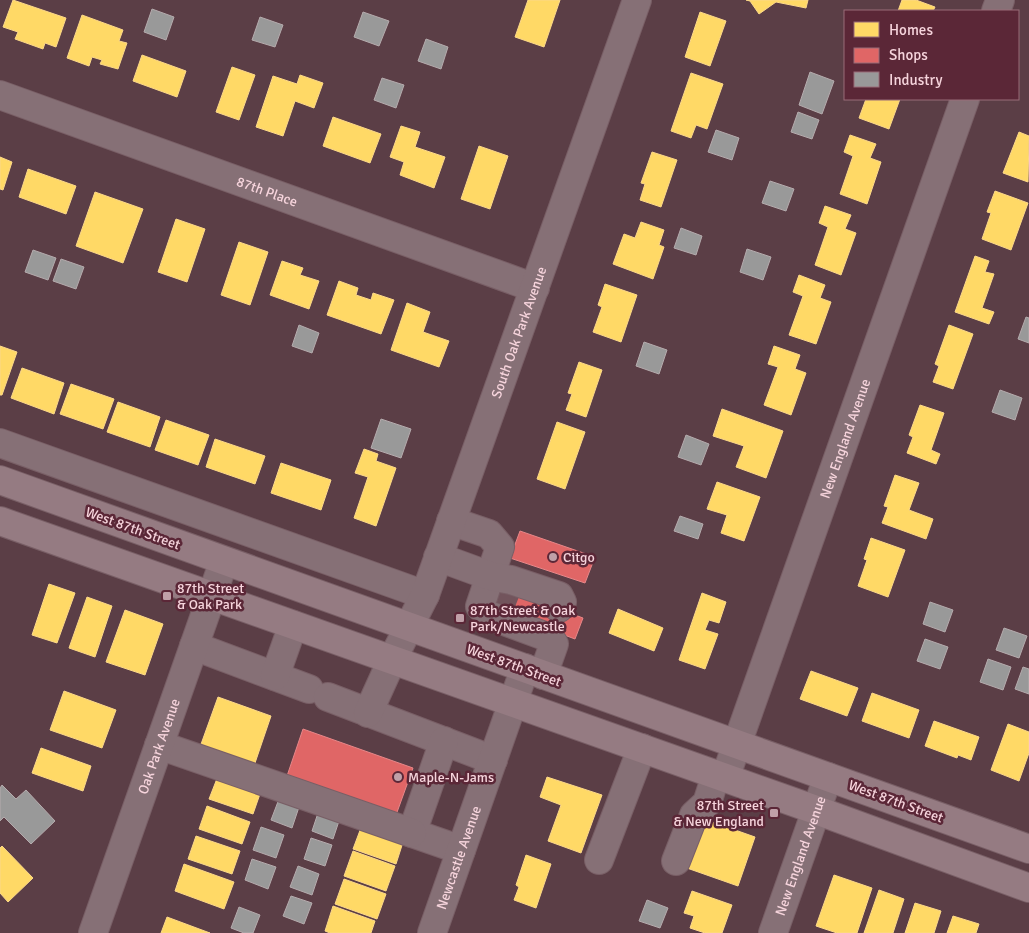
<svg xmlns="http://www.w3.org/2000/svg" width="1029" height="933" viewBox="0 0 1029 933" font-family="Signika,sans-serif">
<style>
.homes{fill:#ffd966;stroke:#fcd889}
.shops{fill:#e06666;stroke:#e78789}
.industry{fill:#999;stroke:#b5abad}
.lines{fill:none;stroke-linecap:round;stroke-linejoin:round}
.minor-tunnel{stroke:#72545c;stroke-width:28;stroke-dasharray:28 14;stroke-linecap:butt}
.minor-casing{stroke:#795f66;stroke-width:30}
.major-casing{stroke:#795f66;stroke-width:30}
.minor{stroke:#867076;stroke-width:28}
.major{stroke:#957b82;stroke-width:28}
.poi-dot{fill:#c0a0a8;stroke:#5b2737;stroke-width:2}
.labels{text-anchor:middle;stroke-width:5;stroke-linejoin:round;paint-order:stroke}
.street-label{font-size:14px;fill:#f6d4dc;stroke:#5b2737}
.poi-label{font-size:14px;fill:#f6d4dc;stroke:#5b2737;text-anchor:start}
</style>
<rect width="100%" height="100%" fill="#5b3e46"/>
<!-- homes -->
<g class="homes">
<path d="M13,0L66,18L56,47L45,43L43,49L15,39L18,32L3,27Z"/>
<path d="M528,0H560L544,47L515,37Z"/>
<path d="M746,0H808L806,8L776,2L759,14L750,1Z"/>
<path d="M902,0H916L935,7L933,11H898Z"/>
<path d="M700,12L726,21L710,66L685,57Z"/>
<path d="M82,15L123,30L119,41L127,43L118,69L100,64L102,60L92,57L89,66L67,58Z"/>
<path d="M142,55L186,71L177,97L133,81Z"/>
<path d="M232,67L255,75L239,120L216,112Z"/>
<path d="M691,73L723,84L707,129L696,125L691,138L671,131Z"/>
<path d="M300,75L323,83L314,108L295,101L283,136L256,127L273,76L297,84Z"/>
<path d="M866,99H900L889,129L859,118Z"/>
<path d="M333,117L381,134L370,163L323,146Z"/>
<path d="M401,126L420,132L415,147L445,157L434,188L400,175L404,162L390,157Z"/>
<path d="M1019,132L1029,136L1028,182L1003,173Z"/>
<path d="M850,135L876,144L870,158L881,162L867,204L840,194L853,156L844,152Z"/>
<path d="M479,146L508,156L490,209L461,199Z"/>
<path d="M652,152L677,160L661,207L640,200L645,184L641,183Z"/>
<path d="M0,157L12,162L3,190L0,189Z"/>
<path d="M28,169L76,186L66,214L19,197Z"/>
<path d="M995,191L1028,203L1011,250L982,239L991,213L987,212Z"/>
<path d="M95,192L143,209L123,263L76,246Z"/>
<path d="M825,206L851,215L845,229L856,233L841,275L815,265L828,227L819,223Z"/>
<path d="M176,219L205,229L187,282L158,272Z"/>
<path d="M641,222L664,230L659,245L664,247L653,279L613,264L624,234L635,238Z"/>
<path d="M239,242L268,252L250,305L221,295Z"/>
<path d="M975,256L989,261L985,272L994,274L982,308L994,312L989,324L955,312Z"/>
<path d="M282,261L303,268L300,275L319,281L309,309L270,295Z"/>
<path d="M799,275L825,285L820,298L831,302L816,344L789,335L803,296L793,292Z"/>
<path d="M339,281L358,288L356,295L371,300L373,293L394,300L381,334L327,315Z"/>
<path d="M605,284L637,295L621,342L593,332L602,307L598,305Z"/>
<path d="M407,303L430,312L423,332L449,341L439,367L391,350Z"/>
<path d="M949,325L973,334L953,389L933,382L939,366L935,364Z"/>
<path d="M0,346L17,352L2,395H0Z"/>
<path d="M774,346L800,355L795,369L806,373L791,415L764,405L778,367L768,364Z"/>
<path d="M579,362L602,370L586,417L566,410L572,394L568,393Z"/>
<path d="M22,368L64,383L54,414L11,398Z"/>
<path d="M71,384L114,399L103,429L60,414Z"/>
<path d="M118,402L160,417L150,447L107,432Z"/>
<path d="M920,405L944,413L931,450L940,454L936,464L907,453L913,437L909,435Z"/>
<path d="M722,409L783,431L766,478L736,467L744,446L713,436Z"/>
<path d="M166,420L209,435L198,465L155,450Z"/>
<path d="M557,422L585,432L565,489L537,479Z"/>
<path d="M215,439L265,456L255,484L206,467Z"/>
<path d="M364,449L378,454L376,461L396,468L376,526L354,518L368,477L355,473Z"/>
<path d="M281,463L331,480L321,510L271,493Z"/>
<path d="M895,475L919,483L909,510L933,519L926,539L882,523L888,507L884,506Z"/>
<path d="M717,482L760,497L744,541L721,533L727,515L707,509Z"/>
<path d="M871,538L905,550L888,597L858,586L867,560L864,559Z"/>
<path d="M49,584L75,593L57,643L32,635Z"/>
<path d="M702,593L726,602L719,623L709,620L705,630L718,634L705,669L679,660Z"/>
<path d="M87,597L112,606L95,657L69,648Z"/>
<path d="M618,609L663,628L654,651L609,633Z"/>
<path d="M125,610L163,624L145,675L106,662Z"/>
<path d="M811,671L858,688L847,716L800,699Z"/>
<path d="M64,691L116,710L102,748L50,730Z"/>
<path d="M872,693L919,710L909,738L862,721Z"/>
<path d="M218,697L271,716L254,766L200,747Z"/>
<path d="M934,721L979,737L971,760L958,755L957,758L925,746Z"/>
<path d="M1008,724L1029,732V753L1019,781L991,770Z"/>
<path d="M41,748L91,766L83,791L32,773Z"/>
<path d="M218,776L261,791L253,814L209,799Z"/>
<path d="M547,777L602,795L581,853L548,841L561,805L540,797Z"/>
<path d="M207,806L250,822L242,844L199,829Z"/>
<path d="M701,818L755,837L738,886L684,867Z"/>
<path d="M362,825L404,839L396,864L353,849Z"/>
<path d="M196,836L240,851L232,874L188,859Z"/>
<path d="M2,846L33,878L8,902L0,893V848Z"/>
<path d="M353,851L395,866L386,891L344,876Z"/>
<path d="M526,855L551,864L536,908L514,900L519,887L516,885Z"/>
<path d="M184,864L234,882L224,909L175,891Z"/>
<path d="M834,875L872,888L857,933H837L816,926Z"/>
<path d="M344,879L386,894L377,919L335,904Z"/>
<path d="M879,890L904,899L893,933H864Z"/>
<path d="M692,891L732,905L722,933H705L690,928L694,916L684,913Z"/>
<path d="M915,903L941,911L934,933H905Z"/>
<path d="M333,906L375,921L371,933H330L325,931Z"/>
<path d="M953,916L979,924L976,933H947Z"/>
<path d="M167,917L210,933H161Z"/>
</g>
<!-- shops -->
<g class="shops">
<path d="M520,531L595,557L585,583L510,558Z"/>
<path d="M495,585L583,618L575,639L487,606Z"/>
<path d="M303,729L413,768L396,815L287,776Z"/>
</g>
<!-- industry -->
<g class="industry">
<path d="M152,9L174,17L166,40L144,32Z"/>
<path d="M363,12L389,21L379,46L354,37Z"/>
<path d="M260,17L283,25L275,47L252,40Z"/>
<path d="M426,39L448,47L441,69L418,61Z"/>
<path d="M810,72L834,81L822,114L799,105Z"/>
<path d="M382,78L404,85L396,108L374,100Z"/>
<path d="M798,112L819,120L812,139L791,132Z"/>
<path d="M716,130L739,138L732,160L708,152Z"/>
<path d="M770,181L794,189L786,211L762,203Z"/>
<path d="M681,228L702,236L696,255L674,248Z"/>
<path d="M747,249L771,257L763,280L740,272Z"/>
<path d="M33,250L56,258L48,280L25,272Z"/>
<path d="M61,259L84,267L76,289L53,281Z"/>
<path d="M1026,317L1029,318V343L1018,339Z"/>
<path d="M299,325L319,333L312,353L292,346Z"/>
<path d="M644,342L667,350L659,374L636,366Z"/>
<path d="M1000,390L1022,398L1015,420L992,412Z"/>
<path d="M381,419L411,429L401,458L371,448Z"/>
<path d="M686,435L709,444L701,465L678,457Z"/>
<path d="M680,516L703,524L698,539L674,531Z"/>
<path d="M930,602L953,610L945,632L923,624Z"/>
<path d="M1004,628L1027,636L1019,658L996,650Z"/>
<path d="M925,639L948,647L940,669L917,661Z"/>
<path d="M988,659L1011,667L1003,690L980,682Z"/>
<path d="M1023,667L1029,669V694L1015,689Z"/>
<path d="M2,785L16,799L26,790L55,821L31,844L4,817L0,821V788Z"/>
<path d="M279,799L299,807L292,828L271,820Z"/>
<path d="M319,810L340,818L333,839L312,831Z"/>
<path d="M261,827L284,835L276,858L253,850Z"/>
<path d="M311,838L332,845L325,866L304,859Z"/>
<path d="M252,859L276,867L268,889L245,880Z"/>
<path d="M298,866L319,874L312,895L290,887Z"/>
<path d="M291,896L312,903L304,924L283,916Z"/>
<path d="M647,900L668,908L660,928L639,921Z"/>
<path d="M239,907L260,915L253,933H244L231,928Z"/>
</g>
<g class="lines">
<!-- minor-tunnel -->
<path class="minor-tunnel" d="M498,612L507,589"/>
<defs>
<g id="minor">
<path d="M996,11L1000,0"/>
<path id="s1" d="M0,95L535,288"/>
<path d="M0,443L425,595"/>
<path d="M451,521L489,534L500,547L480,606L488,615L550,638L554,644L543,675"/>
<path d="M438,557L490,576L511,580L559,596L562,602L559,608"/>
<path d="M194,646L309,689"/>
<path d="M275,676L293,625"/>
<path d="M328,697L493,760"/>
<path id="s2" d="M368,713L392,660L425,595L637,0"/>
<path d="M444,741L412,833L461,850"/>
<path d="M159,745L412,833"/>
<path id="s3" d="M725,778L965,99"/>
<path d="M599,860L642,748"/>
<path d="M676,861L694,815L707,803L716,775"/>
<path id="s4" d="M93,933L224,561"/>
<path id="s5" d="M432,933L525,668"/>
<path id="s6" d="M773,933L828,777"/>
</g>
<g id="major">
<path d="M0,480L1029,849"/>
<path d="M0,521L816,810L1029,888"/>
</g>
</defs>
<!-- minor casing -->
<use href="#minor" class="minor-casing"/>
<!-- major casing -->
<use href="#major" class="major-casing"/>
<!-- minor -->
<use href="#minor" class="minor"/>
<!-- major -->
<use href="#major" class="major"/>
</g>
<!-- markers -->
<g class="poi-dot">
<circle cx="553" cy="557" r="5"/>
<rect x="162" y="591" width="10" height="10" rx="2.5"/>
<rect x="455" y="613" width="10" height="10" rx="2.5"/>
<circle cx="398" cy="777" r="5"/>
<rect x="769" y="808" width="10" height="10" rx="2.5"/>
</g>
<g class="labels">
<!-- street labels -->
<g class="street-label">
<text dy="5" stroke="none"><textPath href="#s1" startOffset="284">87th Place</textPath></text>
<text dy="5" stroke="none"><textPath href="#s2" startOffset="410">South Oak Park Avenue</textPath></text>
<text dy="5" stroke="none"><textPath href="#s3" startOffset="360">New England Avenue</textPath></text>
<text transform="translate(133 528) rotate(20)" y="5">West 87th Street</text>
<text transform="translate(514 665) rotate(20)" y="5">West 87th Street</text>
<text dy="5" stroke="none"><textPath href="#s4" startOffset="198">Oak Park Avenue</textPath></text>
<text transform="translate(896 801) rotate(20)" y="5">West 87th Street</text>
<text dy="5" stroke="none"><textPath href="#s6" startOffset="82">New England Avenue</textPath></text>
<text dy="5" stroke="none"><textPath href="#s5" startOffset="80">Newcastle Avenue</textPath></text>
</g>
<!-- poi labels -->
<g class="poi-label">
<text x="563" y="562">Citgo</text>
<text x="177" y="593">87th Street<tspan x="177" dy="16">&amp; Oak Park</tspan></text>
<text x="470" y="615">87th Street &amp; Oak<tspan x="470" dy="16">Park/Newcastle</tspan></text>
<text x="408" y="782">Maple-N-Jams</text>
<text x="764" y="810" text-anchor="end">87th Street<tspan x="764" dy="16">&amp; New England</tspan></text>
</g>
</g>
<!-- legend -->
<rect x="844" y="10" width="175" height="90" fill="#5b2737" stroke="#996c79"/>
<rect x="854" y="22" width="25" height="15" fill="#ffd966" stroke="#996c79"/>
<text x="889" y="35" font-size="15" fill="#f6d4dc">Homes</text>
<rect x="854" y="48" width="25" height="15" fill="#e06666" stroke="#996c79"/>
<text x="889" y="60" font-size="15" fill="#f6d4dc">Shops</text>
<rect x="854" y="72" width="25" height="15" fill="#999999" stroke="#996c79"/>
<text x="889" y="85" font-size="15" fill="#f6d4dc">Industry</text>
</svg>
